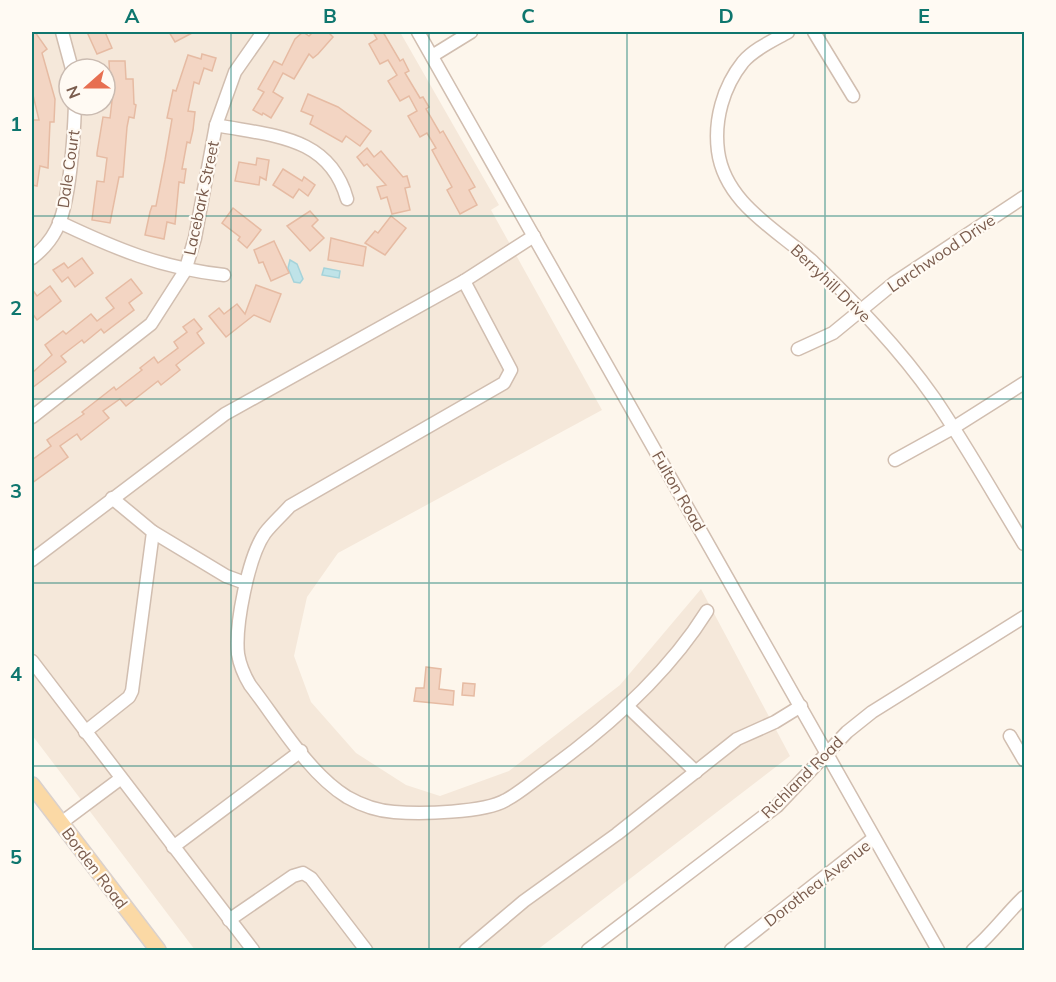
<svg xmlns="http://www.w3.org/2000/svg" width="1056" height="982" viewBox="0 0 1056 982" font-family="Mulish,sans-serif">
<style>
.residential{fill:#f5e8da;fill-rule:evenodd}
.water{fill:#bfe3e8;stroke:#a5d3da;stroke-width:1.5}
.building{fill:#f3d5c3;stroke:#e6bba3;stroke-width:1.5}
.lines{fill:none;stroke-linecap:round;stroke-linejoin:round}
.minor-casing{stroke:#d1beb0;stroke-width:15}
.major-casing{stroke:#dad1cd;stroke-width:18}
.minor{stroke:#fff;stroke-width:12}
.major{stroke:#fbd9a5;stroke-width:15}
.grid{fill:none;stroke:#0f766e;stroke-width:1.5;stroke-opacity:0.55}
.labels{text-anchor:middle;stroke-width:4.5;stroke-linejoin:round;paint-order:stroke}
.street-label{font-size:16px;fill:#7a5c4d;stroke:#fffaf3}
.neatline{fill:none;stroke:#0f766e;stroke-width:2}
.grid-label{font-size:20px;text-anchor:middle;font-weight:bold;fill:#0f766e}
</style>
<rect width="100%" height="100%" fill="#fdf6ec"/>
<!-- residential -->
<path class="residential" d="M32,32H400L499,205L491,210L602,410L338,553L307,597L294,656L311,702L356,753L406,785L440,796L509,771L620,685L701,589L790,756L537,950H195L32,735ZM69,69H105V105H69Z"/>
<!-- water -->
<g class="water">
<path d="M290,260L297,264L303,279L300,283L294,282L288,268Z"/>
<path d="M324,268L340,271L339,278L322,275Z"/>
</g>
<!-- building -->
<g class="building">
<path d="M32,32H35L47,49L42,53L55,99L54,122H50L48,168L40,166L37,186L32,185V120H39L32,91Z"/>
<path d="M87,32H105L112,48L97,54Z"/>
<path d="M169,32H194L175,42Z"/>
<path d="M303,32L309,36L313,32H328L333,37L318,54L313,58L309,54L294,79L283,73L273,92L283,98L271,118L263,113L262,115L253,110L264,92L258,89L274,61L282,65L295,39Z"/>
<path d="M373,32H383L400,61L403,59L409,71L405,73L420,98L423,97L429,107L426,109L440,133L443,131L475,187L469,190L477,205L460,214L447,190L452,187L432,150L436,148L427,133L420,137L408,116L417,111L409,96L400,101L388,81L397,75L388,60L380,64L369,44L377,39Z"/>
<path d="M202,54L216,58L212,71L204,68L199,84L194,82L188,111L195,112L193,130L190,143L187,142L182,169H186L184,183L179,182L175,224L167,222L164,239L145,235L150,212L152,206H156L165,160L172,119L167,118L173,90L176,91L188,55L201,59Z"/>
<path d="M109,61H125L126,79H133L134,104L136,105L134,118L129,117L127,127L123,177H119L110,223L92,220L97,181L104,182L107,158L97,156V153L103,117L110,118L113,92L105,93V79H110Z"/>
<path d="M308,94L338,107L371,131L360,146L346,136L342,142L310,124L313,116L301,111Z"/>
<path d="M367,148L374,157L381,151L403,177L407,176L410,187L405,188L410,210L392,214L387,197L381,199L377,187L386,185L367,164L364,166L357,157Z"/>
<path d="M257,158L269,160L266,180L260,177L259,185L235,181L239,162L256,165Z"/>
<path d="M283,169L302,181L304,177L315,185L308,196L299,189L293,198L273,185Z"/>
<path d="M233,208L261,230L247,248L238,240L240,237L222,223Z"/>
<path d="M310,211L318,220L312,226L324,238L310,251L287,226Z"/>
<path d="M391,216L406,228L385,255L365,243L375,231L378,233Z"/>
<path d="M331,238L366,247L363,266L328,260Z"/>
<path d="M274,241L289,273L271,281L263,262L259,263L254,250Z"/>
<path d="M82,258L93,273L75,287L68,277L62,282L53,270L64,263L68,268Z"/>
<path d="M131,279L142,293L129,303L134,310L104,333L101,329L84,343L82,340L61,356L66,362L32,388V373L52,355L45,345L63,331L66,334L91,314L97,321L114,308L106,298Z"/>
<path d="M256,285L281,294L270,322L254,315L226,337L209,316L219,308L224,314L237,304L245,314Z"/>
<path d="M50,286L61,301L37,320L32,313V289L37,296Z"/>
<path d="M194,319L202,329L197,333L204,343L176,365L180,370L161,385L158,381L126,406L120,399L103,411L109,418L81,440L77,434L60,446L68,457L32,483V460L51,446L47,440L84,414L82,412L114,387L116,390L142,370L140,368L154,357L158,363L178,348L174,342L187,332L183,327Z"/>
<path d="M426,667L441,669L439,689L454,691L453,705L414,701L416,688H424Z"/>
<path d="M463,683L475,684L474,696L462,695Z"/>
</g>
<g class="lines">
<defs>
<g id="minor">
<path d="M62,32L72,69"/>
<path d="M418,32L938,950"/>
<path d="M788,32C774,40 754,49 743,62C723,87 714,120 718,151C725,204 778,230 813,262C856,304 899,348 934,398C966,445 994,495 1024,544"/>
<path d="M814,32L853,96"/>
<path d="M432,56L471,32"/>
<path d="M216,125C271,136 329,135 347,199"/>
<path d="M59,222C116,249 161,268 224,275"/>
<path d="M32,258C41,251 51,240 56,230C70,205 74,135 75,105"/>
<path d="M464,281L511,370L504,383L290,506C282,515 272,524 265,533C248,557 235,626 238,654C240,666 244,675 250,685C278,721 308,773 347,797C361,805 379,811 394,812C421,814 484,813 506,800C521,792 534,780 547,771C608,727 667,675 707,611"/>
<path d="M798,349L833,333L894,283L1024,197"/>
<path d="M32,417L151,324L185,271L195,238L216,125L235,72L263,32"/>
<path d="M895,460L953,428L1024,383"/>
<path d="M153,532L226,576L245,583"/>
<path d="M32,560L225,414L464,281L534,236"/>
<path d="M32,661L253,950"/>
<path d="M627,706L696,772"/>
<path d="M85,732L129,697L132,691L153,532L112,498"/>
<path d="M1010,736L1024,760"/>
<path d="M61,823L120,779"/>
<path d="M173,847L301,751"/>
<path d="M229,920L293,876L303,873L311,878L366,950"/>
<path d="M466,950L524,901L617,834L737,739L775,722L801,706"/>
<path d="M588,950L777,806L847,732L872,712L1024,617"/>
<path d="M731,950L874,838"/>
<path d="M973,950C992,934 1006,914 1024,897"/>
</g>
<path id="major" d="M32,785L158,950"/>
</defs>
<!-- minor casing -->
<use href="#minor" class="minor-casing"/>
<!-- major casing -->
<use href="#major" class="major-casing"/>
<!-- minor -->
<use href="#minor" class="minor"/>
<!-- major -->
<use href="#major" class="major"/>
</g>
<!-- grid -->
<path class="grid" d="M231,32V950M429,32V950M627,32V950M825,32V950M32,216H1024M32,399H1024M32,583H1024M32,766H1024"/>
<g class="labels">
<!-- street labels -->
<g class="street-label">
<text transform="translate(68 169) rotate(-82)" y="6">Dale Court</text>
<text transform="translate(201 198) rotate(-78)" y="6">Lacebark Street</text>
<text transform="translate(941 253) rotate(-34)" y="6">Larchwood Drive</text>
<text transform="translate(831 283) rotate(44)" y="6">Berryhill Drive</text>
<text transform="translate(679 491) rotate(60)" y="6">Fulton Road</text>
<text transform="translate(802 777) rotate(-45)" y="6">Richland Road</text>
<text transform="translate(95 868) rotate(53)" y="6">Borden Road</text>
<text transform="translate(817 883) rotate(-38)" y="6">Dorothea Avenue</text>
</g>
</g>
<!-- border -->
<rect width="1056" height="982" fill="none" stroke="#fffaf3" stroke-width="66"/>
<!-- north arrow -->
<g transform="translate(87 87) rotate(249)"><circle r="28" fill="#fffaf3" stroke="#cabbb1" stroke-width="1.5"/>
<path d="M0-4.5L10 22L0 15L-10 22Z" fill="#e76f51"/>
<text y="-9" font-size="16" font-weight="bold" text-anchor="middle" fill="#7a5c4d">N</text>
</g>
<rect x="33" y="33" width="990" height="916" class="neatline"/>
<g class="grid-label">
<text x="132" y="23">A</text>
<text x="330" y="23">B</text>
<text x="528" y="23">C</text>
<text x="726" y="23">D</text>
<text x="924" y="23">E</text>
<text x="16" y="131">1</text>
<text x="16" y="315">2</text>
<text x="16" y="498">3</text>
<text x="16" y="681">4</text>
<text x="16" y="864">5</text>
</g>
</svg>
